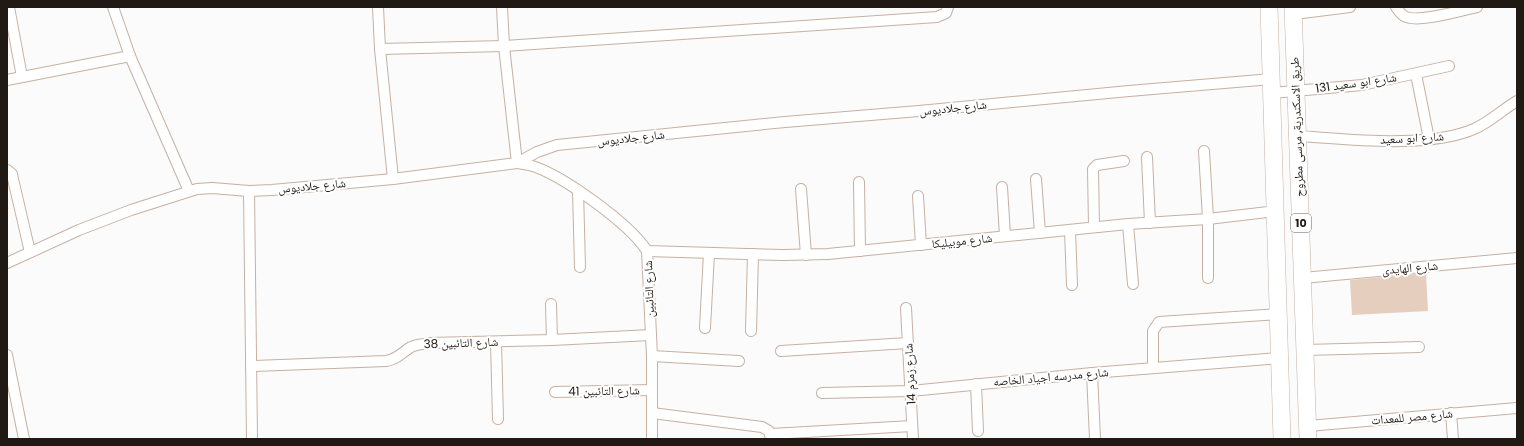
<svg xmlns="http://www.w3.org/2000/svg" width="1524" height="446" viewBox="0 0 1524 446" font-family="Poppins,'Noto Naskh Arabic',sans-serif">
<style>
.building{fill:#e6cebe}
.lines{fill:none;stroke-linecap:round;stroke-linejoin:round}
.minor-casing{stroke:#c7b0a0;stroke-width:12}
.primary-casing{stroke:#c7b0a0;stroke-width:18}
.minor{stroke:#fff;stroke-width:10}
.primary{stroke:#fff;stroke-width:17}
.labels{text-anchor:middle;stroke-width:4;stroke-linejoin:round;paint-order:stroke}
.shield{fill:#fff;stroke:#645e5a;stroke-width:1}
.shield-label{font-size:11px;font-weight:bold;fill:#211913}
.street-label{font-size:12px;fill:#211913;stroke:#fff}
</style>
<rect width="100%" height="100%" fill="#fbfbfb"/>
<!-- building -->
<path class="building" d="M1426,273L1428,311L1352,315L1350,280Z"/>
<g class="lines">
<defs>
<g id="minor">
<path d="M9,7L22,77"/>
<path d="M113,7L130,56L189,191"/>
<path d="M378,7L380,49L393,179"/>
<path d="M502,7L504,46L517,163C521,164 525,164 529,165C560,173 630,224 647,251L652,356V439"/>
<path d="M1396,7C1398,10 1401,14 1404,16C1417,24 1462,10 1477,7"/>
<path d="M1294,14L1350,7"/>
<path d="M380,49L504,46L937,17L946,13L948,7"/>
<path d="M1416,74L1429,139"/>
<path d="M7,80L130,56"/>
<path d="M1272,93L1362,85L1449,66"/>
<path d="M1298,136C1347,139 1428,149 1474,129C1490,122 1502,110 1517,101"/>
<path d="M1204,151L1208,219V278"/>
<path d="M1147,157L1150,223"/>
<path d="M7,170L12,174L13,179L30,252"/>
<path d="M1036,179L1040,233"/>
<path d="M859,182L860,251"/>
<path d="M1002,187L1005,236"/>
<path d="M801,189L806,255"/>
<path d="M578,190L580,267"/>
<path d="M249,191L252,439"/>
<path d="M918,196L921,245"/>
<path d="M1128,224L1133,284"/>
<path d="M1094,227L1093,169L1097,165L1124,161"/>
<path d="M1070,230L1072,285"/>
<path d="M647,251L783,255L828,254L1128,224L1208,219L1276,211"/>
<path d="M7,263L79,230L131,210L197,189L212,188L249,191L272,190L393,179L517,163L537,152L557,145L785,122L919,111L1129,91L1272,79"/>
<path d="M1303,278L1517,258"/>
<path d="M551,304L552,340"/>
<path d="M906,308L913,439"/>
<path d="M705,328L709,253"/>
<path d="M751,331L753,254"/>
<path d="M496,342L498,419"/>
<path d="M1305,350L1419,347"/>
<path d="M781,351L908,343"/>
<path d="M7,355L24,439"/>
<path d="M652,356L739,361"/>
<path d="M251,366L386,361C398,359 401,353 411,347C417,344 424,344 431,343L552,340L651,335"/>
<path d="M1153,368V331L1159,322L1279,314"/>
<path d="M1092,373L1095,439"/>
<path d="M976,384L978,431"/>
<path d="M555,392L652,390"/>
<path d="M822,393L911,391L1092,373L1280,358"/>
<path d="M652,413L762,427L769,431L771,439"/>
<path d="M1451,413L1453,439"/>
<path d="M1308,426L1517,408"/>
<path d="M771,434L912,426"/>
</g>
<g id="primary">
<path d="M1269,7L1282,439"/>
<path d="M1293,7L1308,439"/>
</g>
</defs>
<!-- minor casing -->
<use href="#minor" class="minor-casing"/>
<!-- primary casing -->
<use href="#primary" class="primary-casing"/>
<!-- minor -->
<use href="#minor" class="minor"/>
<!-- primary -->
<use href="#primary" class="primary"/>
</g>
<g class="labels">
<!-- shield labels -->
<rect class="shield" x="1291" y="214" width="20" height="18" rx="3"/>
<g class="shield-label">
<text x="1301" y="227">10</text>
</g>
<!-- street labels -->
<g class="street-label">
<text transform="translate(1356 83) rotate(-8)" y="4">شارع ابو سعيد 131</text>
<text transform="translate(953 108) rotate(-6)" y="4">شارع جلاديوس</text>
<text transform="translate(1297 127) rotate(-92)" y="4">طريق الاسكندرية, مرسى مطروح</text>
<text transform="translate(631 138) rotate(-6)" y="4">شارع جلاديوس</text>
<text transform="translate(1412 138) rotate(-3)" y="4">شارع ابو سعيد</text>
<text transform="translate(312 186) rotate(-5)" y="4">شارع جلاديوس</text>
<text transform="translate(962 241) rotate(-6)" y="4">شارع موبيليكا</text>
<text transform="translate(1410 268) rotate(-5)" y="4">شارع الهايدى</text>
<text transform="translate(649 289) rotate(-92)" y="4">شارع التائبين</text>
<text transform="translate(461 343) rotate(-2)" y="4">شارع التائبين 38</text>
<text transform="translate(910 374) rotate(-93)" y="4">شارع زمزم 14</text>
<text transform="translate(1051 377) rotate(-5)" y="4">شارع مدرسه اجياد الخاصه</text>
<text transform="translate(604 391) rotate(-1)" y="4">شارع التائبين 41</text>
<text transform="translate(1412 417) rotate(-5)" y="4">شارع مصر للمعدات</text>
</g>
</g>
<!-- border -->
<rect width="1524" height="446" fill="none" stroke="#211913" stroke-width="16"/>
</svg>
